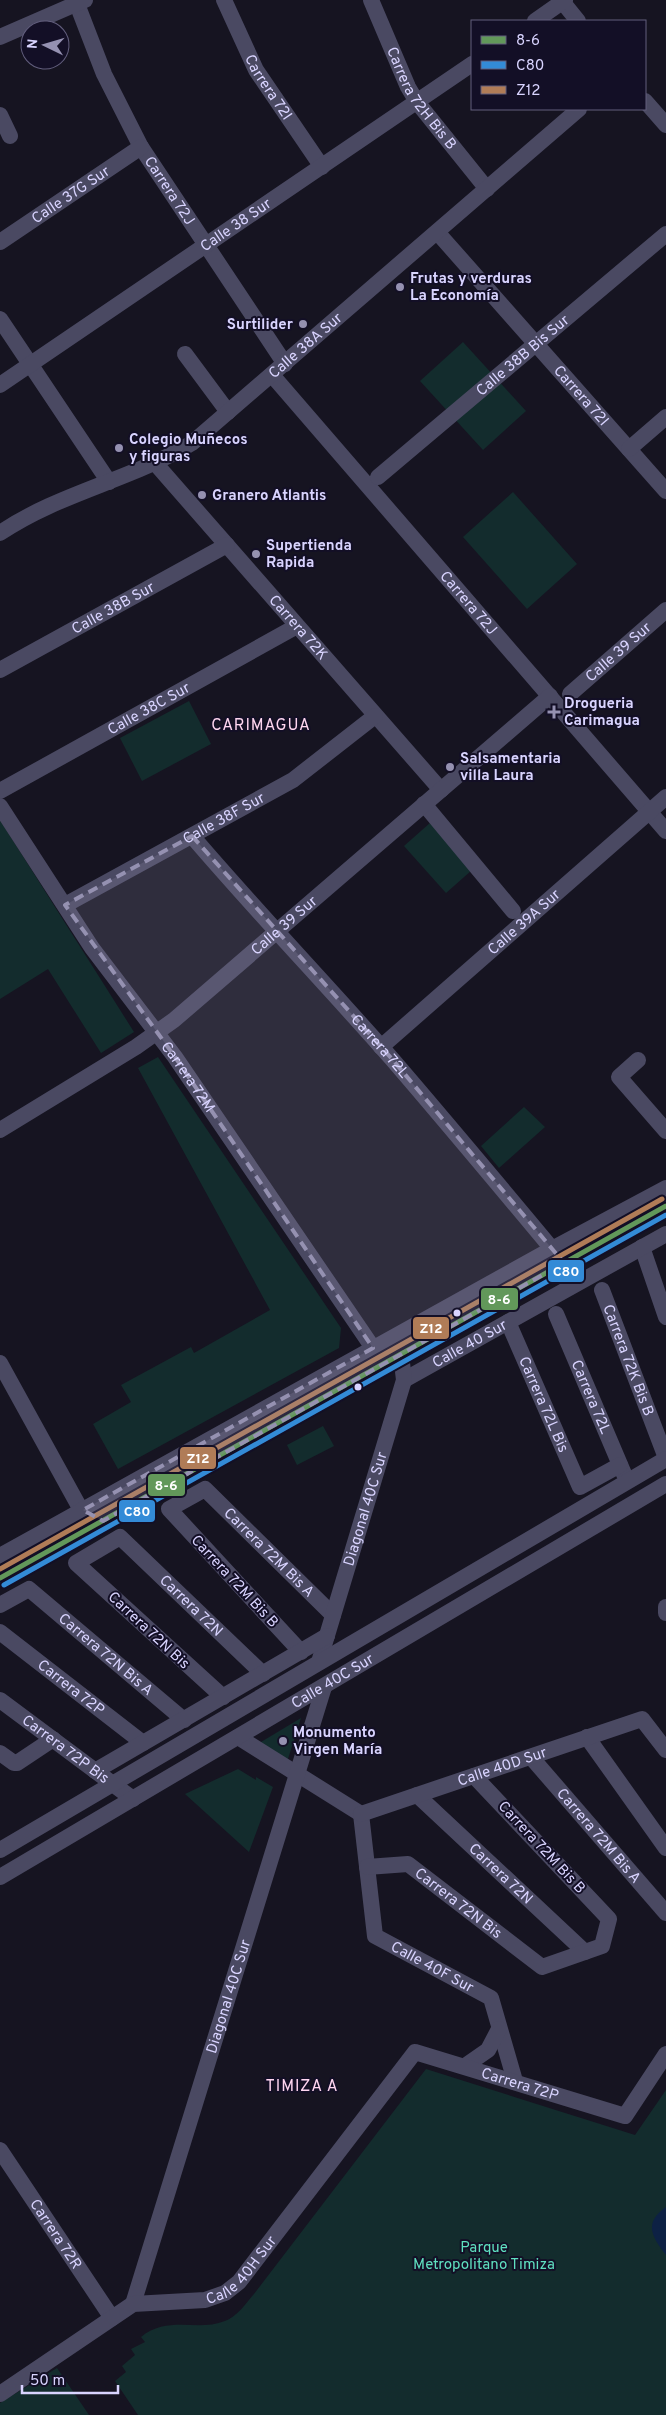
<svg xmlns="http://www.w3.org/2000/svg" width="666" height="2415" viewBox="0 0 666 2415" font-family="Overpass,sans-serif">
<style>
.green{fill:#132c2d}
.water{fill:#0d2144}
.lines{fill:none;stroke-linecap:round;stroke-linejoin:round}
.minor{stroke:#4a4962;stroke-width:16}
.bus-1-casing{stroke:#130f26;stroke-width:9}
.bus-2-casing{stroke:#130f26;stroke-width:9}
.bus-3-casing{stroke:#130f26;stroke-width:9}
.bus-1{stroke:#62985a;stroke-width:5}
.bus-2{stroke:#338bd7;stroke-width:5}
.bus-3{stroke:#b07c57;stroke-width:5}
.marked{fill:#9591b1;fill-opacity:0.2;stroke:#9591b1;stroke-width:4;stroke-dasharray:10 6;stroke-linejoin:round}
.poi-dot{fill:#9591b1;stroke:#130f26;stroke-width:2}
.bus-dot{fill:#d9d4ff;stroke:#130f26;stroke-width:2}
.labels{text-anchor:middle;stroke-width:4;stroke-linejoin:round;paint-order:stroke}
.street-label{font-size:15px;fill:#d9d4ff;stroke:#130f26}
.poi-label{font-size:15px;font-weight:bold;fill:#d9d4ff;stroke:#130f26;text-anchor:start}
.park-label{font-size:15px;fill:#5fe0c0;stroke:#130f26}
.neighbourhood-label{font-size:16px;letter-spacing:1px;fill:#ffd6f0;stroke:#130f26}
.line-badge{stroke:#130f26;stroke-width:2}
.badge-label{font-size:14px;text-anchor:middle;font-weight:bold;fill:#fff}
</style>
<rect width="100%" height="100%" fill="#161421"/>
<!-- green -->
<g class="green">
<path d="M463,342L526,411L483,450L420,381Z"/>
<path d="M513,492L577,564L527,609L463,537Z"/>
<path d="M189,701L211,744L142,781L120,738Z"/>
<path d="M0,820L134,1032L101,1053L48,969L0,999Z"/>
<path d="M430,823L472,870L446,893L404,846Z"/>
<path d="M158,1057L341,1328L339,1348L118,1469L93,1424L131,1402L121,1385L191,1347L194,1353L270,1310L138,1068Z"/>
<path d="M524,1107L545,1127L499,1168L481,1146Z"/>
<path d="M323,1426L334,1446L297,1465L287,1445Z"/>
<path d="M72,1524L73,1527L48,1541L34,1555L0,1574V1565Z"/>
<path d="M301,1718L287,1762L256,1745Z"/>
<path d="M238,1769L256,1780V1777L273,1787L249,1852L185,1794Z"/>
<path d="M426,2069L635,2135L666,2090V2415H138L115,2381L126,2372L122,2366L135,2355L131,2349L145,2342L141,2337C168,2315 198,2332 225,2321C237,2317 246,2303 254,2294Z"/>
<path d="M57,2368L89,2415H0V2403Z"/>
</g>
<!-- water -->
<path class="water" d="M666,2207V2255C652,2237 643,2223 666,2207Z"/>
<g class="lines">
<!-- minor -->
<g class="minor">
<path id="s1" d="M224,0L256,70L322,167"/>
<path id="s2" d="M371,0L408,87L417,102L487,189"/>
<path d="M561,0L578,21"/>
<path id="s3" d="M77,4L104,74L141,147L285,364"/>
<path d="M535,21L565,0"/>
<path d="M0,37L85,0"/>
<path d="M645,101L666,125"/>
<path d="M0,115L10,136"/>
<path id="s4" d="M437,232L666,491"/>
<path id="s5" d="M0,242L141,147"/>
<path d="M0,319L109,482"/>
<path d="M185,354L228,412"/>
<path id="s6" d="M272,375L666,831"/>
<path id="s7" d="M0,385L472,64"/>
<path d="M629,449L666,417"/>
<path id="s8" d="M155,463L441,790"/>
<path id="s9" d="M378,477L666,234"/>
<path id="s10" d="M0,533C59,493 131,480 192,443L579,109"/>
<path id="s11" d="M0,670L227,545"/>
<path id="s12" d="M570,694L666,610"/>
<path id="s13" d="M0,791L297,626"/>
<path d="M424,804L513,911"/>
<path id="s14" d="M0,806L92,948L175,1057L373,1348"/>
<path id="s15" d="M192,836C257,912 326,984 392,1059C448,1124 503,1190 558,1256"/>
<path id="s16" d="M65,905L293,780L375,716"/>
<path id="s17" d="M381,1047L666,797"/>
<path d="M638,1060L619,1077L666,1131"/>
<path id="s18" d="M0,1130L136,1047L174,1020L550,696"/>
<path d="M642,1247L666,1317"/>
<path id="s19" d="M602,1290L666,1458"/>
<path id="s20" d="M556,1314L624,1474"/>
<path id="s21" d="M508,1322L580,1487L620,1465"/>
<path d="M0,1363L86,1519"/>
<path id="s22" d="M404,1380L666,1234"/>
<path d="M0,1556L552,1249L666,1188"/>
<path d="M0,1578L666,1206"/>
<path id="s23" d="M0,1605L29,1589L184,1720"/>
<path d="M666,1607V1613"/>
<path id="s24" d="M0,1632L143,1743"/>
<path id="s25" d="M301,1652L169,1509L205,1489L333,1615"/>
<path id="s26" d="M319,1662L404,1380L401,1354"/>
<path id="s27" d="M223,1697L76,1563L120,1537L263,1674"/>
<path id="s28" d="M0,1700L133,1799"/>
<path d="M238,1737L361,1814"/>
<path d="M587,1737L666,1848"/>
<path d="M0,1753L14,1763H17L53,1739"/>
<path id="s29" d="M531,1757L666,1913"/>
<path d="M95,1771L327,1636"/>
<path id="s30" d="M417,1795L585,1952"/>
<path id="s31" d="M361,1814L375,1936L491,1998L515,2081"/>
<path id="s32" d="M361,1814L642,1719L666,1750"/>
<path d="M0,1850L666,1459"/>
<path id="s33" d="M367,1867L408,1864L542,1967L602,1946L609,1919L474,1776"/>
<path id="s34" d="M0,1877L666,1484"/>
<path d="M465,2066L488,2050L499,2029"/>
<path id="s35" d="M0,2150L112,2318"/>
<path id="s36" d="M133,2304L324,1687"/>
<path id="s37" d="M0,2394L133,2304L205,2300L225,2293L239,2282L415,2052L625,2116L666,2054"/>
</g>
<defs>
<path id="bus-1" d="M0,1578L666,1206"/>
<path id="bus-2" d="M4,1585L666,1215"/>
<path id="bus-3" d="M0,1569L662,1199"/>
</defs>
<!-- bus-1 casing -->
<use href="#bus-1" class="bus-1-casing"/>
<!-- bus-2 casing -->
<use href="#bus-2" class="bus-2-casing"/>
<!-- bus-3 casing -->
<use href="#bus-3" class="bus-3-casing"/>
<!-- bus-1 -->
<use href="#bus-1" class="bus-1"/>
<!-- bus-2 -->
<use href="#bus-2" class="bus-2"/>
<!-- bus-3 -->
<use href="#bus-3" class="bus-3"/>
</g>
<!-- marked area -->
<path class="marked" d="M192,836L392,1059L564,1263L103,1521L83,1510L373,1348L175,1057L65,905Z"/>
<!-- markers -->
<g class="poi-dot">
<circle cx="400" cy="287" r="5"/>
<circle cx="303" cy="324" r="5"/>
<circle cx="119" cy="448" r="5"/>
<circle cx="202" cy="495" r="5"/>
<circle cx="256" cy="554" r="5"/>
<path d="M551.5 704.5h5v5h5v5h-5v5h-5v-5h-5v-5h5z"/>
<circle cx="450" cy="767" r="5"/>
<circle cx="283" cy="1741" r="5"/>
</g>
<g class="bus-dot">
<circle cx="457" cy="1313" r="4.5"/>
<circle cx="358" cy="1387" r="4.5"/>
</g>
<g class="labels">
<!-- street labels -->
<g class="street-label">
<text dy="5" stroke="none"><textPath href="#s1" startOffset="98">Carrera 72I</textPath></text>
<text dy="5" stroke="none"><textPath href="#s2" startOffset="111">Carrera 72H Bis B</textPath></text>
<text dy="5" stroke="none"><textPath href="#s3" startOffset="209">Carrera 72J</textPath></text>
<text dy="5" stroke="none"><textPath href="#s5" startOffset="85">Calle 37G Sur</textPath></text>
<text dy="5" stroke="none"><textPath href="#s7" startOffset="285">Calle 38 Sur</textPath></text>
<text dy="5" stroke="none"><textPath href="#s10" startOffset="362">Calle 38A Sur</textPath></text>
<text dy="5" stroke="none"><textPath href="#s9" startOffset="189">Calle 38B Bis Sur</textPath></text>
<text dy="5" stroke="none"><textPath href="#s4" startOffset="218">Carrera 72I</textPath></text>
<text dy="5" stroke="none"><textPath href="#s6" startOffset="301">Carrera 72J</textPath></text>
<text dy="5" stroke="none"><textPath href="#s11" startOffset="129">Calle 38B Sur</textPath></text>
<text dy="5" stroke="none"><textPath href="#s8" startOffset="218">Carrera 72K</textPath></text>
<text dy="5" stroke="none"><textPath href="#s12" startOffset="64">Calle 39 Sur</textPath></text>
<text dy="5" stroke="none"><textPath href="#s13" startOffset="170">Calle 38C Sur</textPath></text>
<text dy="5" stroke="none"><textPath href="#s16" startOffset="181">Calle 38F Sur</textPath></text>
<text dy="5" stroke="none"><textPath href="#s17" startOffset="190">Calle 39A Sur</textPath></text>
<text dy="5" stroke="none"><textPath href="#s18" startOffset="351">Calle 39 Sur</textPath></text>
<text dy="5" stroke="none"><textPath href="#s15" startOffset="282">Carrera 72L</textPath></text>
<text dy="5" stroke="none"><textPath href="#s14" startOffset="330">Carrera 72M</textPath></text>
<text dy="5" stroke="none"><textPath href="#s22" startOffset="75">Calle 40 Sur</textPath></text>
<text dy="5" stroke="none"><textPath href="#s19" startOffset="75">Carrera 72K Bis B</textPath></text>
<text dy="5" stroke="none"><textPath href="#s20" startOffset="90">Carrera 72L</textPath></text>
<text dy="5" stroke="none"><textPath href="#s21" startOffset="90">Carrera 72L Bis</textPath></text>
<text dy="5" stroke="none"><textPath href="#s26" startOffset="160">Diagonal 40C Sur</textPath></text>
<text dy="5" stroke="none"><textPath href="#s25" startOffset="326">Carrera 72M Bis A</textPath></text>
<text transform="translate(235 1581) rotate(47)" y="5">Carrera 72M Bis B</text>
<text dy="5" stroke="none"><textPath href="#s27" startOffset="349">Carrera 72N</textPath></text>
<text transform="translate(149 1630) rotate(43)" y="5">Carrera 72N Bis</text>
<text dy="5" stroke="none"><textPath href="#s23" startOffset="134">Carrera 72N Bis A</textPath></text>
<text dy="5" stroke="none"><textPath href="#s34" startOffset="386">Calle 40C Sur</textPath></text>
<text dy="5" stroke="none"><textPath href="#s24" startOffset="90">Carrera 72P</textPath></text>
<text dy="5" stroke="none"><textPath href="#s28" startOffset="82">Carrera 72P Bis</textPath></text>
<text dy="5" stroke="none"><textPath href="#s32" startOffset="149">Calle 40D Sur</textPath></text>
<text dy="5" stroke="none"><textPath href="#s29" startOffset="104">Carrera 72M Bis A</textPath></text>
<text transform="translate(542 1847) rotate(47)" y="5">Carrera 72M Bis B</text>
<text dy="5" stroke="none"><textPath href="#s30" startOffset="115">Carrera 72N</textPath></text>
<text dy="5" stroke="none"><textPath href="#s33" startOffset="105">Carrera 72N Bis</textPath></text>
<text dy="5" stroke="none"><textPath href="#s31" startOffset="188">Calle 40F Sur</textPath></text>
<text dy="5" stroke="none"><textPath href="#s36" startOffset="322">Diagonal 40C Sur</textPath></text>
<text dy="5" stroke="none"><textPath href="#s37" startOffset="671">Carrera 72P</textPath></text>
<text dy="5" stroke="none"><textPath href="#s35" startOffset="101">Carrera 72R</textPath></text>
<text dy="5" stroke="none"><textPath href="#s37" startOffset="281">Calle 40H Sur</textPath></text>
</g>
<!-- poi labels -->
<g class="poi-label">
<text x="410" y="283">Frutas y verduras<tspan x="410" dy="17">La Economía</tspan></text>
<text x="293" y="329" text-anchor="end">Surtilider</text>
<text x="129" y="444">Colegio Muñecos<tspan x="129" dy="17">y figuras</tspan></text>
<text x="212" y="500">Granero Atlantis</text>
<text x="266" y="550">Supertienda<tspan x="266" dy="17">Rapida</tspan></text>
<text x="564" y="708">Drogueria<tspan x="564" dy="17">Carimagua</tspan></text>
<text x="460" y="763">Salsamentaria<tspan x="460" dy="17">villa Laura</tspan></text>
<text x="293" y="1737">Monumento<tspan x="293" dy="17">Virgen María</tspan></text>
</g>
<!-- park labels -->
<g class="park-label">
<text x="484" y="2252">Parque<tspan x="484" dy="17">Metropolitano Timiza</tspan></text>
</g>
<!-- neighbourhood labels -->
<g class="neighbourhood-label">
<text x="261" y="730">CARIMAGUA</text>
<text x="302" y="2091">TIMIZA A</text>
</g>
</g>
<g class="line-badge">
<rect x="547" y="1259" width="38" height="24" rx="5" fill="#338bd7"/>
<rect x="480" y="1287" width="39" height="24" rx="5" fill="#62985a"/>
<rect x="412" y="1316" width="38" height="24" rx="5" fill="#b07c57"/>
<rect x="179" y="1446" width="38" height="24" rx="5" fill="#b07c57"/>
<rect x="147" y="1473" width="39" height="24" rx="5" fill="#62985a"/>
<rect x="118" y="1499" width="38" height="24" rx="5" fill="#338bd7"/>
</g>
<g class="badge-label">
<text x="566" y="1276">C80</text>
<text x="499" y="1304">8-6</text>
<text x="431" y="1333">Z12</text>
<text x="198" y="1463">Z12</text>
<text x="166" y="1490">8-6</text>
<text x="137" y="1516">C80</text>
</g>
<!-- legend -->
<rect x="471" y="20" width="175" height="90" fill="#130f26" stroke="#625e7d"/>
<rect x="481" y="36" width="25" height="8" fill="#62985a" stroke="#625e7d"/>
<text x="516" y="45" font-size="15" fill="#d9d4ff">8-6</text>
<rect x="481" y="61" width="25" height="8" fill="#338bd7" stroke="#625e7d"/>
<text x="516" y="70" font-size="15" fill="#d9d4ff">C80</text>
<rect x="481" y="86" width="25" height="8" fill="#b07c57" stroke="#625e7d"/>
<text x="516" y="95" font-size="15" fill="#d9d4ff">Z12</text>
<!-- north arrow -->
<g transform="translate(45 45) rotate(275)"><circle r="24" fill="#130f26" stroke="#625e7d"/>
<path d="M0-4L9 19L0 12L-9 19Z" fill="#9591b1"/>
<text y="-8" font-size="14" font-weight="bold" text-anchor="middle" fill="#d9d4ff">N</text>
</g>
<!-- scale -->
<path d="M22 2385v8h96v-8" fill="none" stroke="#d9d4ff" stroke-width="2.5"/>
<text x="30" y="2385" font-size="15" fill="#d9d4ff" stroke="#130f26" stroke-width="4" paint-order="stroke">50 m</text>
</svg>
